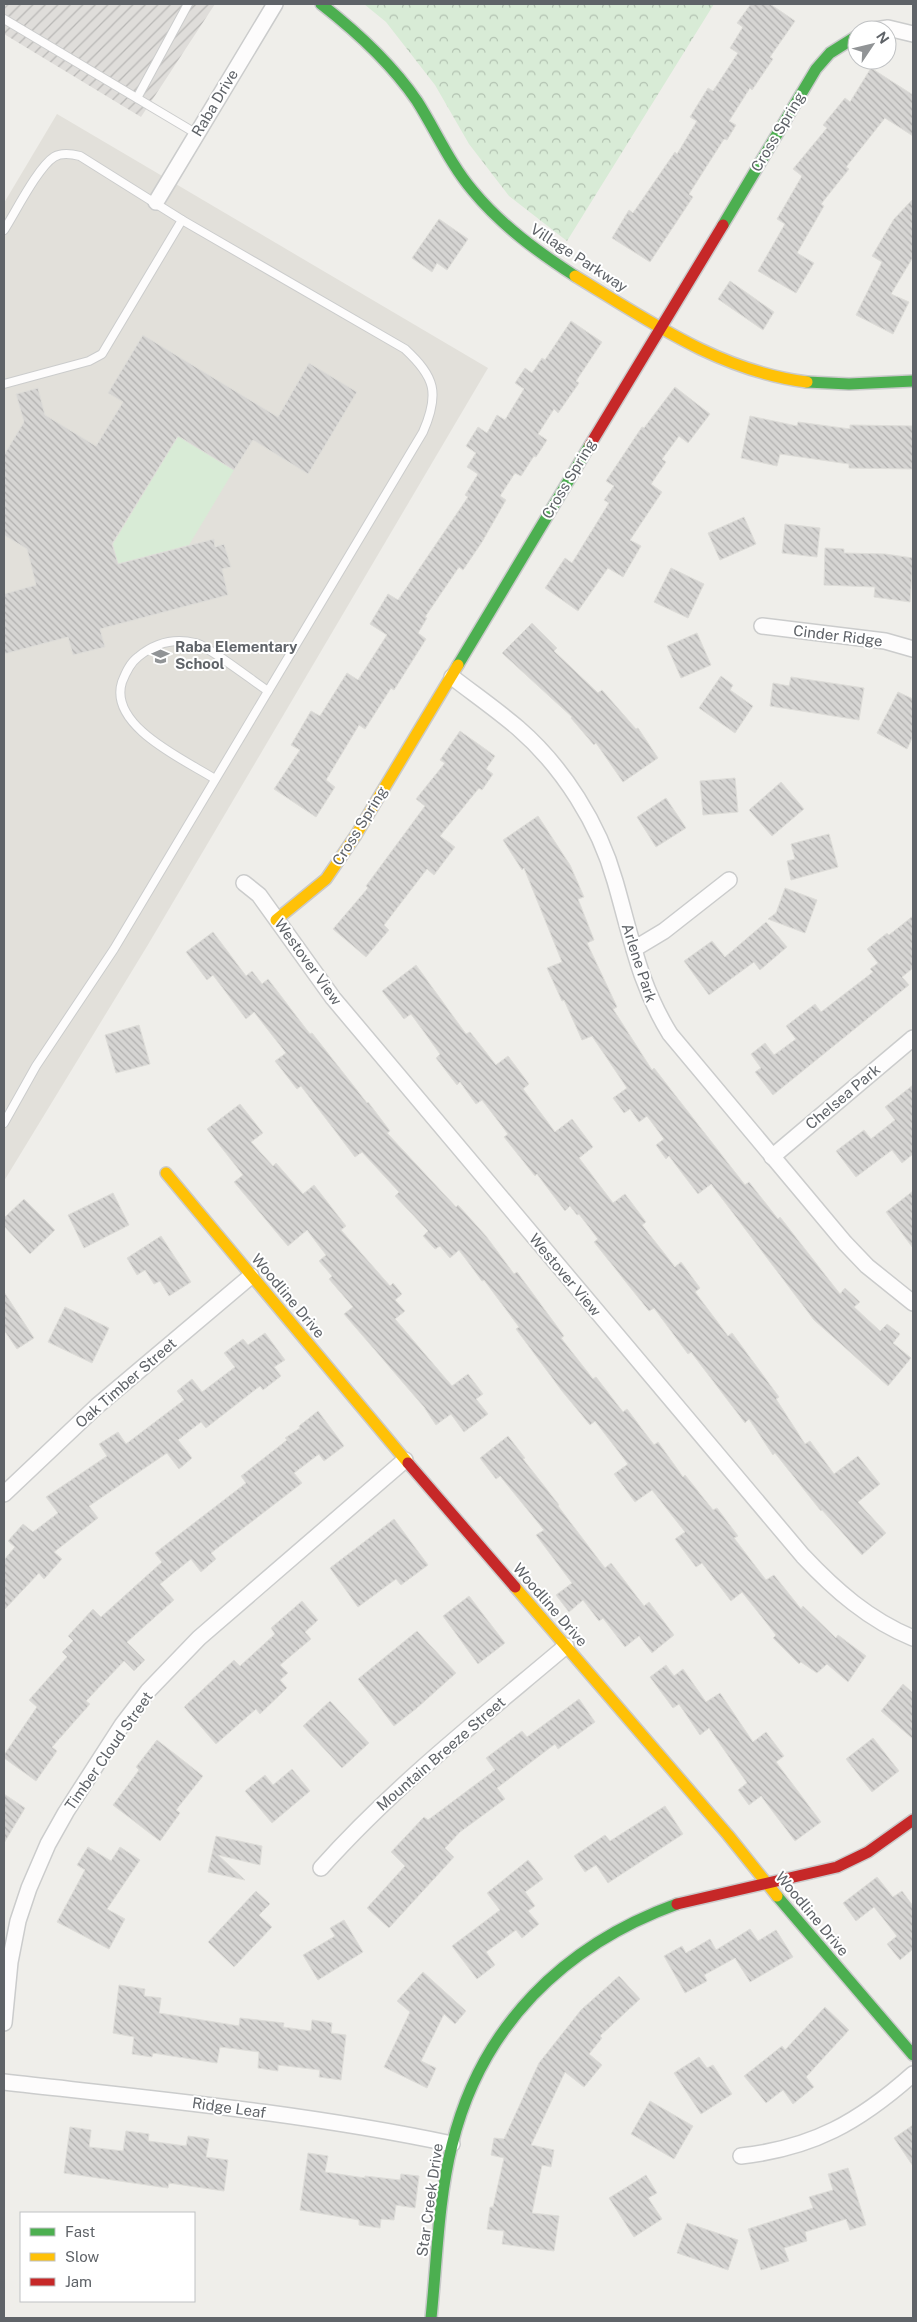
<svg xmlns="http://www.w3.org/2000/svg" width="917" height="2322" viewBox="0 0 917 2322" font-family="'Public Sans',sans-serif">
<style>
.industrial{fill:url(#industrial-furrows)}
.education{fill:#e2e0da}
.forest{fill:url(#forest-crowns)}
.green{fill:#d8ebd6}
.building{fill:url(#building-back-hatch);stroke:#deddd9}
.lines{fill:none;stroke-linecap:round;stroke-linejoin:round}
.lane-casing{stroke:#cbcccc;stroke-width:10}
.street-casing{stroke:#cbcccc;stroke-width:18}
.fast-casing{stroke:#cacacb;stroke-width:14}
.slow-casing{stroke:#cacacb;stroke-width:14}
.jam-casing{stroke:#cacacb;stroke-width:14}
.lane{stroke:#fdfcfc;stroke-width:8}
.street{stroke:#fdfcfc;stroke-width:15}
.fast{stroke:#4caf50;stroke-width:11}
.slow{stroke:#ffc107;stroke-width:11}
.jam{stroke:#c62828;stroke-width:11}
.labels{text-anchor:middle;stroke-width:4;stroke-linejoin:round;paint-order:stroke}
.street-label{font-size:15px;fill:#5f6368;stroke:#fff}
.poi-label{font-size:15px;font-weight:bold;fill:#5f6368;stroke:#fff;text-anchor:start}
</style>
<defs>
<pattern id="industrial-furrows" width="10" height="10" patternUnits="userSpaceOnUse" patternTransform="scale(1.25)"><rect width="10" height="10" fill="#dfddda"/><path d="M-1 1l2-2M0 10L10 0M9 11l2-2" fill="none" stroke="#b8b7b5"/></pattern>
<pattern id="forest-crowns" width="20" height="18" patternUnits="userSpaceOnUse" patternTransform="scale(1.25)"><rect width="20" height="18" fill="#d8ebd6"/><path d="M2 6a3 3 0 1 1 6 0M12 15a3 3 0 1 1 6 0" fill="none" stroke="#b2c2b1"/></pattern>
<pattern id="building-back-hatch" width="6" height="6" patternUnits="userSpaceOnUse" patternTransform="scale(1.25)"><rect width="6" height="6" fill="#d6d5d3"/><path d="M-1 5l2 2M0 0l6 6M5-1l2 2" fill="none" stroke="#b1b0af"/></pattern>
</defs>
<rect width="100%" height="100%" fill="#efeeea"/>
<!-- industrial -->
<path class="industrial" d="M4,4H215L141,117L4,34Z"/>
<!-- education -->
<path class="education" d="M57,114L488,368L149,943L4,1181V203Z"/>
<!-- forest -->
<path class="forest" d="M364,4H714L567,241L509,196L469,144L435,85L386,22Z"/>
<!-- green -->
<path class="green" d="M178,436L234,470L189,545L118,564L113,544Z"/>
<!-- building -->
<g class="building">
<path d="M751,4H770L795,21L770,57L773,59L752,90L750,88L729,121L736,125L727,140L724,139L689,194L693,197L650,262L612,238L629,210L633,213L675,152L677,154L697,121L690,117L708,88L713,91L738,53L730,48L743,27L737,23Z"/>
<path d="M871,68L913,95V136L885,118L846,167L849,169L821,204L824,206L797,253L814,263L796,293L758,271L785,224L777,219L802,176L793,169L827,128L823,125L845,98L850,102Z"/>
<path d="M913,199V257L891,294L909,302L893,334L856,315L882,262L872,256L894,219Z"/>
<path d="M439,219L468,239L447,270L437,263L432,272L412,258Z"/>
<path d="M730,281L774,312L763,330L718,299Z"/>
<path d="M571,321L602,342L576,381L579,383L558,413L554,409L538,434L547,440L536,457L534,456L521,476L515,473L500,496L506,500L482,542L463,570L459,567L425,617L427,618L418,633L426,639L394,690L391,688L365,729L359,725L326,780L335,787L316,817L274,789L300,750L291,745L311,711L320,716L347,673L358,680L387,635L370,624L388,594L398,600L468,497L465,495L478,474L467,467L476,453L466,446L478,427L487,433L497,415L505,420L524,389L515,383L525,368L532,373L542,358L545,360Z"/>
<path d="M143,335L278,417L309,363L357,392L308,474L253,440L234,470L178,436L112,544L118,564L214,539L215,547L224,544L231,567L222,569L228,595L100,629L105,647L73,655L68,637L4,654V594L36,585L27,549L4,535V455L24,422L16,394L38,388L45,415L96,446L123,402L108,393Z"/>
<path d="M675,387L710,414L688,443L679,436L662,459L666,462L651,484L662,492L630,540L641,546L623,577L608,568L578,611L545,588L565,558L572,563L609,503L604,500L614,486L606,481L642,427L644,428Z"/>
<path d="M750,416L797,426L798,422L850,429V425L913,426V469L849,468V464L780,454L777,466L741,458Z"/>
<path d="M744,517L756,544L720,560L708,533Z"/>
<path d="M785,524L820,528L817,557L782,553Z"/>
<path d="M825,548L844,549V553L885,554L913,558L910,602L874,597L875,587L824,585Z"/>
<path d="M671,568L704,584L688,618L654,602Z"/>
<path d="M532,623L557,648L554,651L598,693L602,690L636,729L638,728L658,758L623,782L596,743L594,745L571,718L572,717L502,653Z"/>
<path d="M697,633L711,665L681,678L667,646Z"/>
<path d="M721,676L733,685L730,690L753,706L735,733L699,708Z"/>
<path d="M791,677L864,688L859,720L770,706L773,683L789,686Z"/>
<path d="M898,692L913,699V736L907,749L877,733Z"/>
<path d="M460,731L495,756L486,769L493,774L482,790L479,788L440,836L455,847L434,875L427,869L384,925L389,930L366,957L333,929L368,888L366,886L425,806L416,799L445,763L440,760Z"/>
<path d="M735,778L738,812L703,815L700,781Z"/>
<path d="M781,782L804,809L772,836L749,810Z"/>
<path d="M666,798L686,828L656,847L637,817Z"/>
<path d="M538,816L570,865L584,897L578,899L594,940L587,943L617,1007L613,1009L652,1070L654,1068L745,1185L749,1182L778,1219L780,1217L840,1294L845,1288L860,1302L854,1307L880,1331L887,1324L900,1334L893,1343L911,1358L888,1386L814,1320L711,1184L698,1194L669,1156L666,1159L656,1145L664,1139L647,1116L639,1122L630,1109L624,1113L613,1098L627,1088L592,1036L582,1040L564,1000L562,1001L547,968L562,962L524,868L522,870L503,840Z"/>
<path d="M829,834L838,867L791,880L787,861L795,859L791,844Z"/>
<path d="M785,888L817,900L805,933L768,919L776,913Z"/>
<path d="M913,916V968L902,977L909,985L773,1095L755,1072L761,1068L751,1054L765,1043L774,1055L796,1039L786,1026L815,1004L821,1012L873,972L870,969L878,963L867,949L887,933L889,935Z"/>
<path d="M766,922L787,947L760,970L754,962L709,995L684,961L712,941L725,957Z"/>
<path d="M213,932L246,976L252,971L262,984L268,979L310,1034L312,1033L367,1103L368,1102L390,1131L387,1133L456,1207L458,1205L486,1236L514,1274L517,1272L564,1336L561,1338L593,1379L596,1377L623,1412L627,1409L654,1445L658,1442L683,1477L685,1475L713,1510L717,1508L738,1536L734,1538L766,1580L774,1575L801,1609L803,1606L836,1638L838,1635L866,1656L848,1682L827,1664L817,1673L801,1662L799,1664L773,1638L776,1635L742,1592L731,1601L702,1563L696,1567L675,1539L685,1532L652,1490L635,1502L614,1474L628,1464L595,1421L590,1425L562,1391L516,1329L519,1327L484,1280L482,1281L459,1250L450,1258L440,1246L435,1249L423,1236L428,1231L395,1196L399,1192L362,1152L355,1157L301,1086L297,1089L275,1061L286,1053L254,1012L246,1019L213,975L207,980L186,952Z"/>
<path d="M416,965L466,1034L470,1032L496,1065L508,1056L529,1084L523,1089L555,1132L572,1119L593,1147L579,1158L613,1203L625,1194L646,1222L642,1225L675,1267L681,1262L700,1288L695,1292L728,1336L732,1333L779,1397L776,1399L805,1444L810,1441L834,1474L858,1456L880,1484L858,1502L886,1533L862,1555L822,1510L821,1511L775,1453L773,1455L749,1419L745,1423L691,1352L688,1354L654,1308L649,1311L594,1242L598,1239L579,1214L577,1215L570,1206L565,1211L537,1174L535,1176L504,1137L508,1134L482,1100L476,1104L460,1082L457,1085L436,1058L440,1054L411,1014L404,1019L382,991Z"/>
<path d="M139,1025L150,1064L116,1073L105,1035Z"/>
<path d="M913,1085V1154L902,1163L892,1150L856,1177L836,1151L864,1130L871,1139L895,1120L885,1107Z"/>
<path d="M240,1104L263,1133L251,1142L273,1166L276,1163L303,1194L314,1185L346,1226L341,1230L390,1286L393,1283L402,1294L395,1300L405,1311L395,1319L452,1386L468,1374L483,1394L476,1399L488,1414L464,1432L451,1414L436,1425L424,1407L344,1314L353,1307L329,1279L332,1276L319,1261L326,1255L307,1230L288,1246L234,1182L243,1175L207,1129Z"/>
<path d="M913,1191V1248L886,1212Z"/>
<path d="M113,1193L129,1225L84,1248L68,1215Z"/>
<path d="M24,1199L55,1230L30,1254L4,1226V1218Z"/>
<path d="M161,1236L191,1282L169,1296L160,1281L154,1284L145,1270L137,1275L127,1258Z"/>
<path d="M4,1292L34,1338L17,1349L4,1330Z"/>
<path d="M65,1307L109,1328L92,1363L48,1342Z"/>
<path d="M265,1333L285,1360L274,1367L281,1376L263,1390L260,1386L206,1428L201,1422L178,1440L192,1458L179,1469L167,1453L89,1506L98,1518L54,1552L62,1559L44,1579L39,1573L4,1610V1560L15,1547L8,1541L23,1524L33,1532L58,1513L46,1497L107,1456L99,1444L118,1432L126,1444L184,1400L177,1391L192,1379L202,1392L235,1367L224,1353L243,1339L248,1345Z"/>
<path d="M318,1411L344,1446L324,1461L319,1454L294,1473L302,1483L211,1553L216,1559L201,1572L191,1559L160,1584L174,1600L127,1642L145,1660L134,1671L124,1661L86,1701L90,1704L52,1747L57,1751L36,1781L4,1758V1755L37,1707L29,1700L67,1657L62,1652L73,1641L68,1636L93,1609L101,1617L162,1562L155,1553L246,1483L241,1476L287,1440L285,1438L300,1428L299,1426Z"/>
<path d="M508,1436L525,1458L523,1459L559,1505L558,1506L605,1568L611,1563L644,1606L649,1602L674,1635L652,1653L639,1636L625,1647L603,1618L599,1621L583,1600L569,1612L556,1595L572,1583L536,1535L544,1530L500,1476L496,1479L480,1458Z"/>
<path d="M394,1519L428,1565L401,1585L396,1579L358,1607L330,1568Z"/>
<path d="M469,1596L505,1643L478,1664L443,1616Z"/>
<path d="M302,1601L318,1620L305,1632L311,1639L280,1665L288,1673L280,1680L287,1688L260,1714L256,1709L216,1744L184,1707L234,1660L240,1666L275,1634L271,1628Z"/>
<path d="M417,1631L456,1673L417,1708L394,1726L358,1679Z"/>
<path d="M666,1665L674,1676L683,1669L706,1702L720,1693L753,1742L766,1732L784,1756L776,1762L821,1822L795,1841L761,1796L749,1805L738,1790L747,1783L709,1728L700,1735L679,1704L673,1708L650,1677Z"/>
<path d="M903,1684L913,1693V1739L881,1711Z"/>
<path d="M579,1699L595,1722L558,1749L555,1744L497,1788L505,1799L460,1832L445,1848L454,1857L389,1928L367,1908L405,1866L391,1852L424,1817L428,1820L495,1770L486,1758L522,1731L527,1737Z"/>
<path d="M330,1701L369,1743L342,1768L303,1726Z"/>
<path d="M873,1738L899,1771L872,1792L846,1759Z"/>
<path d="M157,1740L203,1776L176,1810L180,1813L160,1841L113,1805L139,1770L136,1767Z"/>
<path d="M292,1769L310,1791L272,1823L245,1791L265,1775L273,1785Z"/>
<path d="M4,1794L25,1808L4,1843Z"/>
<path d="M665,1806L683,1834L608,1883L596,1865L585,1872L574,1856L605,1835L610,1841Z"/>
<path d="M216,1836L262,1846L260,1865L218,1855L245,1880L208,1872Z"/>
<path d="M88,1847L111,1861L120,1847L140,1860L107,1909L125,1919L109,1949L57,1922L85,1870L77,1865Z"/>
<path d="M528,1860L543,1879L525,1892L535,1906L528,1911L539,1924L522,1938L516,1930L486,1952L495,1965L477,1979L452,1946L500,1910L487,1893Z"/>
<path d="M877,1877L893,1897L902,1891L913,1906V1949L900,1960L887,1944L897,1936L874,1907L856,1921L843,1903Z"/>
<path d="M256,1891L270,1904L259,1915L272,1927L234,1967L208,1942Z"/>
<path d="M344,1920L363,1952L318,1980L303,1955L335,1936L330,1928Z"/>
<path d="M750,1929L758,1941L776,1930L793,1957L750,1982L735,1958L704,1975L707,1981L685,1993L664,1956L682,1946L686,1953L710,1939L716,1950Z"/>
<path d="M423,1972L466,2011L455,2024L444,2014L421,2061L436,2068L427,2088L384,2067L410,2012L397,2001Z"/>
<path d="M619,1976L640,1999L600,2036L602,2038L589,2054L602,2065L584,2087L565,2072L531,2145L554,2150L551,2167L542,2165L532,2213L559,2216L554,2251L502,2244L504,2231L487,2229L490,2207H493L504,2158L491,2155L494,2138L504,2139L539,2063L581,2010Z"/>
<path d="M119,1985L145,1989L144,1996L161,1998L159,2013L239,2026L240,2018L284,2023L283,2027L311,2031L312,2020L332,2023L331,2033L346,2035L341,2080L319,2077L320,2070L278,2065V2071L258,2068L259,2052L220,2047L217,2063L153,2053L152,2057L132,2054L134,2037L113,2033Z"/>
<path d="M825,2007L849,2030L806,2077L814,2087L793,2104L783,2090L766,2103L744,2076L782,2046L785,2050Z"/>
<path d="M699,2057L707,2068L713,2065L732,2094L701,2114L674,2073Z"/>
<path d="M650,2101L693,2126L674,2159L631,2134Z"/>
<path d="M913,2125V2166L894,2138Z"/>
<path d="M70,2127L91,2130L89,2147L123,2151L126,2131L149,2134L148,2141L186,2146L188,2136L209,2139L206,2157L228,2160L224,2191L169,2183L168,2188L64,2173Z"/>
<path d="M308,2153L328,2156L325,2172L365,2178V2176L400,2180L401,2174L419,2176L415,2208L396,2205L394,2220L381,2219L380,2228L359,2225V2220L300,2210Z"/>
<path d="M848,2168L866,2225L850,2230L846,2219L805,2232L807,2241L784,2248L789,2261L761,2270L748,2229L813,2208L809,2197L833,2190L828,2174Z"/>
<path d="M646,2175L657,2193L648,2198L662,2219L634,2237L609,2198Z"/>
<path d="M687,2223L738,2240L728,2270L677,2253Z"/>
</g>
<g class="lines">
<defs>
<g id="lane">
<path d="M4,19L197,134"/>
<path d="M137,98L188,4"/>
<path d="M4,230C15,213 38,167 54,157C62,152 72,154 80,156L182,220L405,349C435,377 440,393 423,432L114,949L36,1066L4,1123"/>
<path d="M4,384L89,361L102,354L182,220"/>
<path d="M215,779C185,760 108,726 122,682C126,672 130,663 138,657C155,643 174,638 195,643C207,645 254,682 268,691"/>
</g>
<g id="street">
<path d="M875,30L888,28L913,34"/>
<path d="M156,202L275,4"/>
<path d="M762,626L885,641L913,649"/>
<path d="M452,677C474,694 497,710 518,728C563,767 599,824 615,881C631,936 639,984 670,1034L845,1243L867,1266L913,1303"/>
<path d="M244,883L259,895L333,998L803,1556C835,1590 869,1620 913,1638"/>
<path d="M634,949L664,931L729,880"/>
<path d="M772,1157L913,1038"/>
<path d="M4,1494L97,1406L251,1276"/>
<path d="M321,1868C394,1786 482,1717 566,1646"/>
<path d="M4,2023L10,1962L18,1921L29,1888L48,1844L66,1812L122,1725L148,1691L199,1638L405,1460"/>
<path d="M4,2082C154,2099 305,2113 452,2144"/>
<path d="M741,2156C813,2148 859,2122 913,2074"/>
</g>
<g id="fast">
<path d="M321,4C357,32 391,63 417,101C436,131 450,164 473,191C502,226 538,252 575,276"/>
<path d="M723,225L816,69L830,53L857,36"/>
<path d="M807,382L849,384L913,381"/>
<path d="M458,665L590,445"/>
<path d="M777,1896L913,2055"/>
<path d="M431,2318C437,2261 438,2201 452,2145C481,2026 564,1945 677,1904"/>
</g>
<g id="slow">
<path d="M575,276C649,321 719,371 807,382"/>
<path d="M276,920L326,879L356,835L458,665"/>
<path d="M166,1173L408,1463"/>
<path d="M515,1587L728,1835L777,1896"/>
</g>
<g id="jam">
<path d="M590,445L723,225"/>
<path d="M408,1463L515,1587"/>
<path d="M677,1904L837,1867L868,1852L913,1820"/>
</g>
</defs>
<!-- lane casing -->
<use href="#lane" class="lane-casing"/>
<!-- street casing -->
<use href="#street" class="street-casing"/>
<!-- fast casing -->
<use href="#fast" class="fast-casing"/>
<!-- slow casing -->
<use href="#slow" class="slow-casing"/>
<!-- jam casing -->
<use href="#jam" class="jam-casing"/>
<!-- lane -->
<use href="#lane" class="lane"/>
<!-- street -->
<use href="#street" class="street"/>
<!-- fast -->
<use href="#fast" class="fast"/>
<!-- slow -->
<use href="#slow" class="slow"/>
<!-- jam -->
<use href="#jam" class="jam"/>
</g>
<!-- icons -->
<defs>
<symbol id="school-bare" viewBox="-9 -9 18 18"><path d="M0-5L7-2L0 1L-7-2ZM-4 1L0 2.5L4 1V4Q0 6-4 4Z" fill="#919496" stroke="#fff" stroke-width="2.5" paint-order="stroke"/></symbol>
</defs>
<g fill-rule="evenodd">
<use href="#school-bare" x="148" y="644" width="25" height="25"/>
</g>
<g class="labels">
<!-- street labels -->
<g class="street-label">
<text transform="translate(215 103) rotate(-59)" y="5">Raba Drive</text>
<text transform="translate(778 132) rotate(-59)" y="5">Cross Spring</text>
<text transform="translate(579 258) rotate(33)" y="5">Village Parkway</text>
<text transform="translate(569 479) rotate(-59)" y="5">Cross Spring</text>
<text transform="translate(838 636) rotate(7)" y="5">Cinder Ridge</text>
<text transform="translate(360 826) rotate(-58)" y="5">Cross Spring</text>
<text transform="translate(308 962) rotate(54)" y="5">Westover View</text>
<text transform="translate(639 963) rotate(72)" y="5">Arlene Park</text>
<text transform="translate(843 1097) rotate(-40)" y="5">Chelsea Park</text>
<text transform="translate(565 1275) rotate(50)" y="5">Westover View</text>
<text transform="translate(288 1296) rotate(50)" y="5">Woodline Drive</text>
<text transform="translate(126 1383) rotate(-41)" y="5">Oak Timber Street</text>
<text transform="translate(550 1605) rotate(49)" y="5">Woodline Drive</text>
<text transform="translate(109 1751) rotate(-55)" y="5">Timber Cloud Street</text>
<text transform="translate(441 1754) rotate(-41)" y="5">Mountain Breeze Street</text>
<text transform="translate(812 1914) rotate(50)" y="5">Woodline Drive</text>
<text transform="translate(229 2108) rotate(8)" y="5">Ridge Leaf</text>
<text transform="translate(430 2200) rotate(-82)" y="5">Star Creek Drive</text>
</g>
<!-- poi labels -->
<g class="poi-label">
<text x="175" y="652">Raba Elementary<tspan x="175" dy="17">School</tspan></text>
</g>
</g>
<!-- border -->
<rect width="917" height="2322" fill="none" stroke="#5f6368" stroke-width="10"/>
<!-- legend -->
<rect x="20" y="2212" width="175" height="90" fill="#ffffff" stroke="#bfc1c3"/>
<rect x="30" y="2228" width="25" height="8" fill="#4caf50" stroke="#bfc1c3"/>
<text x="65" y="2237" font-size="15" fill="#5f6368">Fast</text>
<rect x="30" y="2253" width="25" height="8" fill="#ffc107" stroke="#bfc1c3"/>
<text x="65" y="2262" font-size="15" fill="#5f6368">Slow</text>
<rect x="30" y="2278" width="25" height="8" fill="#c62828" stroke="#bfc1c3"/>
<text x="65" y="2287" font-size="15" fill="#5f6368">Jam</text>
<!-- north arrow -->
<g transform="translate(872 45) rotate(55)"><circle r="24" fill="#ffffff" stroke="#bfc1c3"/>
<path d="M0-4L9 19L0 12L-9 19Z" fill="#919496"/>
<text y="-8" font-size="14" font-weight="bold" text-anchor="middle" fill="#5f6368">N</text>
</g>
</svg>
